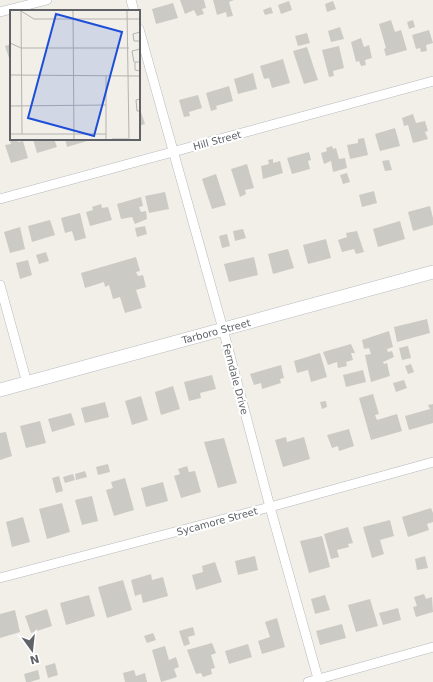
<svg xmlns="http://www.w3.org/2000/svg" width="433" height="682" viewBox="0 0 433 682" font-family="'DejaVu Sans',sans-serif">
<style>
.building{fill:#cccac5}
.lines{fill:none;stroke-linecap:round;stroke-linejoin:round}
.street-casing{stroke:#b5b8bc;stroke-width:10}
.secondary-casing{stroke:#b6babf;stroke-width:14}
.street{stroke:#fff;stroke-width:9}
.secondary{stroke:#fff;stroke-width:13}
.labels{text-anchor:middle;stroke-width:4;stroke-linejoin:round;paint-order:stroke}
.street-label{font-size:10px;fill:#5f6368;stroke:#fff}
.inset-road{fill:none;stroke:#b3b3b1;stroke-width:1}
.view{fill:#1d4ed8;fill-opacity:0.15;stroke:#1d4ed8;stroke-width:2}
.inset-edge{fill:none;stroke:#5f6368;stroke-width:2}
</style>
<rect width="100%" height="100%" fill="#f1efe8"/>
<!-- building -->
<g class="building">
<path d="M180,0H204L206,8L202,9L204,14L197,16L194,10L185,14Z"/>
<path d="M213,0H234L229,2L233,16L227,17L226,12L217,15Z"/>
<path d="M289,1L292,10L281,14L278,5Z"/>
<path d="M333,1L336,9L327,12L325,4Z"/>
<path d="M173,3L178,18L156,24L152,9Z"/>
<path d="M271,7L273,13L265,15L263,10Z"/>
<path d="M391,20L395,32L401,30L407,50L386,56L384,49L386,48L379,24Z"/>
<path d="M413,20L415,27L409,29L407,22Z"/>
<path d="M340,27L344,39L331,42L328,31Z"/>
<path d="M429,30L433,43L426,45L427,51L421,52L420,48L416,49L412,35Z"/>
<path d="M307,33L310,43L298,46L295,36Z"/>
<path d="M361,38L364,47L369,45L372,58L365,60L366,65L361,66L359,61L356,62L351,42Z"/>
<path d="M11,44V64L5,46Z"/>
<path d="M339,46L344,68L333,71L334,76L329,77L322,50Z"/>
<path d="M307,47L318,80L304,84L293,51Z"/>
<path d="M283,59L290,83L272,88L269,78L264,79L260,66Z"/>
<path d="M253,73L257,89L238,94L234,79Z"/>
<path d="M229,86L233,101L216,106L217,109L211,111L206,93Z"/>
<path d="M198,95L202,108L189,112L190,116L184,117L179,100Z"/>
<path d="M139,106L145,124L139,126Z"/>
<path d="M413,114L416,123L425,121L428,131L425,132L428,139L413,143L408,125L404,126L402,118Z"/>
<path d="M395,128L400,146L380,151L375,134Z"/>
<path d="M364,138L368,155L350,159L347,145L358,143V139Z"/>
<path d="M12,139H17L18,142L23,141L28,158L11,163L5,145L11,144L10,140Z"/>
<path d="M33,139H54L57,147L37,153Z"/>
<path d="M65,139H86L87,141L67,147Z"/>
<path d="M332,146L333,149L336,148L339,159L345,158L347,168L333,172L331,161L324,164L321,153L327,151L326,148Z"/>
<path d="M309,152L311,160L308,161L310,169L292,174L287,158Z"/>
<path d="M273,159V163L280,161L283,173L263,179L261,166L269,164L268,160Z"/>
<path d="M389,160L392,170L385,171L382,161Z"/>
<path d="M247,164L254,188L245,190L246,194L240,197L231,169Z"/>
<path d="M347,173L350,182L343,184L340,175Z"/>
<path d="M216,174L226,205L212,209L202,179Z"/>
<path d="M374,191L377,203L362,207L359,195Z"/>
<path d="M165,192L169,209L149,213L145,196Z"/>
<path d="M141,197L143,206L139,207L141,212L146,211L147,219L135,224L132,217L121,219L117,204Z"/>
<path d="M101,204L102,208L108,207L112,220L90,226L86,212L93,210L92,207Z"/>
<path d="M430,206L433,218V225L413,231L408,212Z"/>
<path d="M80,213L86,238L75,241L72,231L65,233L61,218Z"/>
<path d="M50,220L55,235L32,242L28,226Z"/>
<path d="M400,221L405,239L378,247L373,229Z"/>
<path d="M145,226L147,234L137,237L135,228Z"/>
<path d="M20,227L25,249L10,253L4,232Z"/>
<path d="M243,229L246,238L235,241L233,231Z"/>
<path d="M357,231L364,252L356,254L354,249L342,252L338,240L347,237L346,233Z"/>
<path d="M227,234L230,246L222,248L219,236Z"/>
<path d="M326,239L331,258L308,264L303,245Z"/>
<path d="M288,249L294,268L273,274L268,254Z"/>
<path d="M46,252L49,261L39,264L36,255Z"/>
<path d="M136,257L140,271L136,272L138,276L143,275L146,287L136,290L142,308L125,313L120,297L113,299L109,285L105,287L104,282L85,288L81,273Z"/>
<path d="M254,257L258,275L229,282L224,264Z"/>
<path d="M28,260L32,275L20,279L16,263Z"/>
<path d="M427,319L430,333L397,342L394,327Z"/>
<path d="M389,331L393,347L387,349L388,352L392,351L394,357L383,362L384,364L387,363L390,376L371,382L365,355L371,354L369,348L364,349L362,340Z"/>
<path d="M351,344L355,353H351L353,360L346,362L347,366L338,368L337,362L328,365L323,352Z"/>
<path d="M408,346L411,358L402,360L399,348Z"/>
<path d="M320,353L327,377L311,382L308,370L297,373L294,361Z"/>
<path d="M411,364L414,372L408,374L405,366Z"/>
<path d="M281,365L284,378L280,379L281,383L262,389L261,383L254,385L250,374Z"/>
<path d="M363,370L366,382L346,387L343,375Z"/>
<path d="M212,375L216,389L200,393L201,398L189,401L184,382Z"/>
<path d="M404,380L407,388L396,392L393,383Z"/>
<path d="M173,386L180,409L161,415L155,392Z"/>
<path d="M373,394L379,414L375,415L377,420L397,414L402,431L371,440L359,398Z"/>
<path d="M141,396L148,420L132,425L125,401Z"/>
<path d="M326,401L327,407L322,409L320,402Z"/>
<path d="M105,402L109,417L85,423L81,408Z"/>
<path d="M433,404V423L409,430L405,416L430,409L428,405Z"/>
<path d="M71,413L75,425L52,432L48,419Z"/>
<path d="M40,421L46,443L26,448L20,426Z"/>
<path d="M349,429L354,446L339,451L338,446L332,448L327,435Z"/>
<path d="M6,432L12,456L0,460V433Z"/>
<path d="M286,437L287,442L304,437L310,459L283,467L275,440Z"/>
<path d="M224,438L237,483L218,488L204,442Z"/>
<path d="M108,464L110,472L98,475L96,467Z"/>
<path d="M187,466L189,472L195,471L201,492L181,498L174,476L180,474L178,469Z"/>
<path d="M85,471L87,477L76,480L75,474Z"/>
<path d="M73,474L75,480L65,483L63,477Z"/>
<path d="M59,476L63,491L56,493L52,478Z"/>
<path d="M125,478L134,510L114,516L106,490L113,488L111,482Z"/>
<path d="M163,482L168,501L146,507L141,488Z"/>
<path d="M92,496L98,521L82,525L75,500Z"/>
<path d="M62,503L70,532L47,539L39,509Z"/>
<path d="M431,508L433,513V522L427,524L429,530L408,537L402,517Z"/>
<path d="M23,517L30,542L12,547L6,522Z"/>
<path d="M390,520L394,536L380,540L384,554L372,558L363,527Z"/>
<path d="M348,527L353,543L348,544L349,547L337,550L339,557L331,559L324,534Z"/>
<path d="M322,536L330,567L309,573L300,541Z"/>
<path d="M255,556L258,570L238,575L235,561Z"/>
<path d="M425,556L428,568L417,570L415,559Z"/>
<path d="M215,562L222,582L196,590L192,575L203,572L202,566Z"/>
<path d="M151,574L152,580L163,577L168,596L143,603L141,594L135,596L131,580Z"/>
<path d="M123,580L132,610L107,618L98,587Z"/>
<path d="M424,594L426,599L432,597L433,612L416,617L413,607L417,606L414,597Z"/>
<path d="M89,595L95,616L66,625L60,603Z"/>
<path d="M325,595L330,610L315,614L311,599Z"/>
<path d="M370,599L378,626L356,632L348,605Z"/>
<path d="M398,608L401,620L383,625L379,613Z"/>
<path d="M47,609L52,626L31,633L25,616Z"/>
<path d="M15,610L20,632L0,638V614Z"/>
<path d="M277,618L285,647L262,654L258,641L270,637L265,622Z"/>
<path d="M342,624L346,638L320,645L316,631Z"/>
<path d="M193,627L195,635L188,637L190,644L184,646L179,631Z"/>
<path d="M153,633L156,640L147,643L144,636Z"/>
<path d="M212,643L216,653L211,655L215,668L211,669L212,674L203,677L201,673L196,674L187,650Z"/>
<path d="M248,644L252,657L229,664L225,651Z"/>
<path d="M165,646L169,660L176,657L179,667L174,669L177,677L161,682L152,650Z"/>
<path d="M55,663L58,675L48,678L45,666Z"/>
<path d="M38,670L40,679L30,682H26L24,674Z"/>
<path d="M134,670L136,676L145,673L147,682H125L123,673Z"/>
</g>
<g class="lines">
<defs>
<g id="street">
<path d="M131,0L134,11"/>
<path d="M0,12L47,0"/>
<path d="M139,29L223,329L270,507L319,682"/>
<path d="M0,199L433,81"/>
<path d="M0,285L27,383"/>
<path d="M0,578L270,507L433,462"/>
<path d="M308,682L433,647"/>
</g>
<path id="secondary" d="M0,390L433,272"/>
</defs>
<!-- street casing -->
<use href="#street" class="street-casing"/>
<!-- secondary casing -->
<use href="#secondary" class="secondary-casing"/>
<!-- street -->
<use href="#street" class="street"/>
<!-- secondary -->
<use href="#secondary" class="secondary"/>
</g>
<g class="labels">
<!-- street labels -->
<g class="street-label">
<text transform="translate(217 140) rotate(-15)" y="4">Hill Street</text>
<text transform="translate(216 331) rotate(-15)" y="4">Tarboro Street</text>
<text transform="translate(236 379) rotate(75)" y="4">Ferndale Drive</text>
<text transform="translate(217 521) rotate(-15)" y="4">Sycamore Street</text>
</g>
</g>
<!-- overview -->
<g transform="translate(10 10)">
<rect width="130" height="130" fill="#f1efe8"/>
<path class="inset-road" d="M11,0L12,124M63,0L64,130M117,0L119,130M11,1L24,9H130M130,22L123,24L124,31H130M0,33L11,38H119M124,52L122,41L130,39M130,52H125V60L130,61M0,65L130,66M96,66V130M130,89L126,90L127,101H130M0,96L96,95M0,124H96M102,129H118"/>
<path class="view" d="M46,4L112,22L84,126L18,108Z"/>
<rect width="130" height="130" class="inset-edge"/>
</g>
<!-- north arrow -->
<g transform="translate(32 650) rotate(165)" stroke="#ffffff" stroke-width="3" paint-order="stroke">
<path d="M0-3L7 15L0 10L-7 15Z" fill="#5f6368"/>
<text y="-6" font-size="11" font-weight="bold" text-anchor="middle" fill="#5f6368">N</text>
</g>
</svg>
